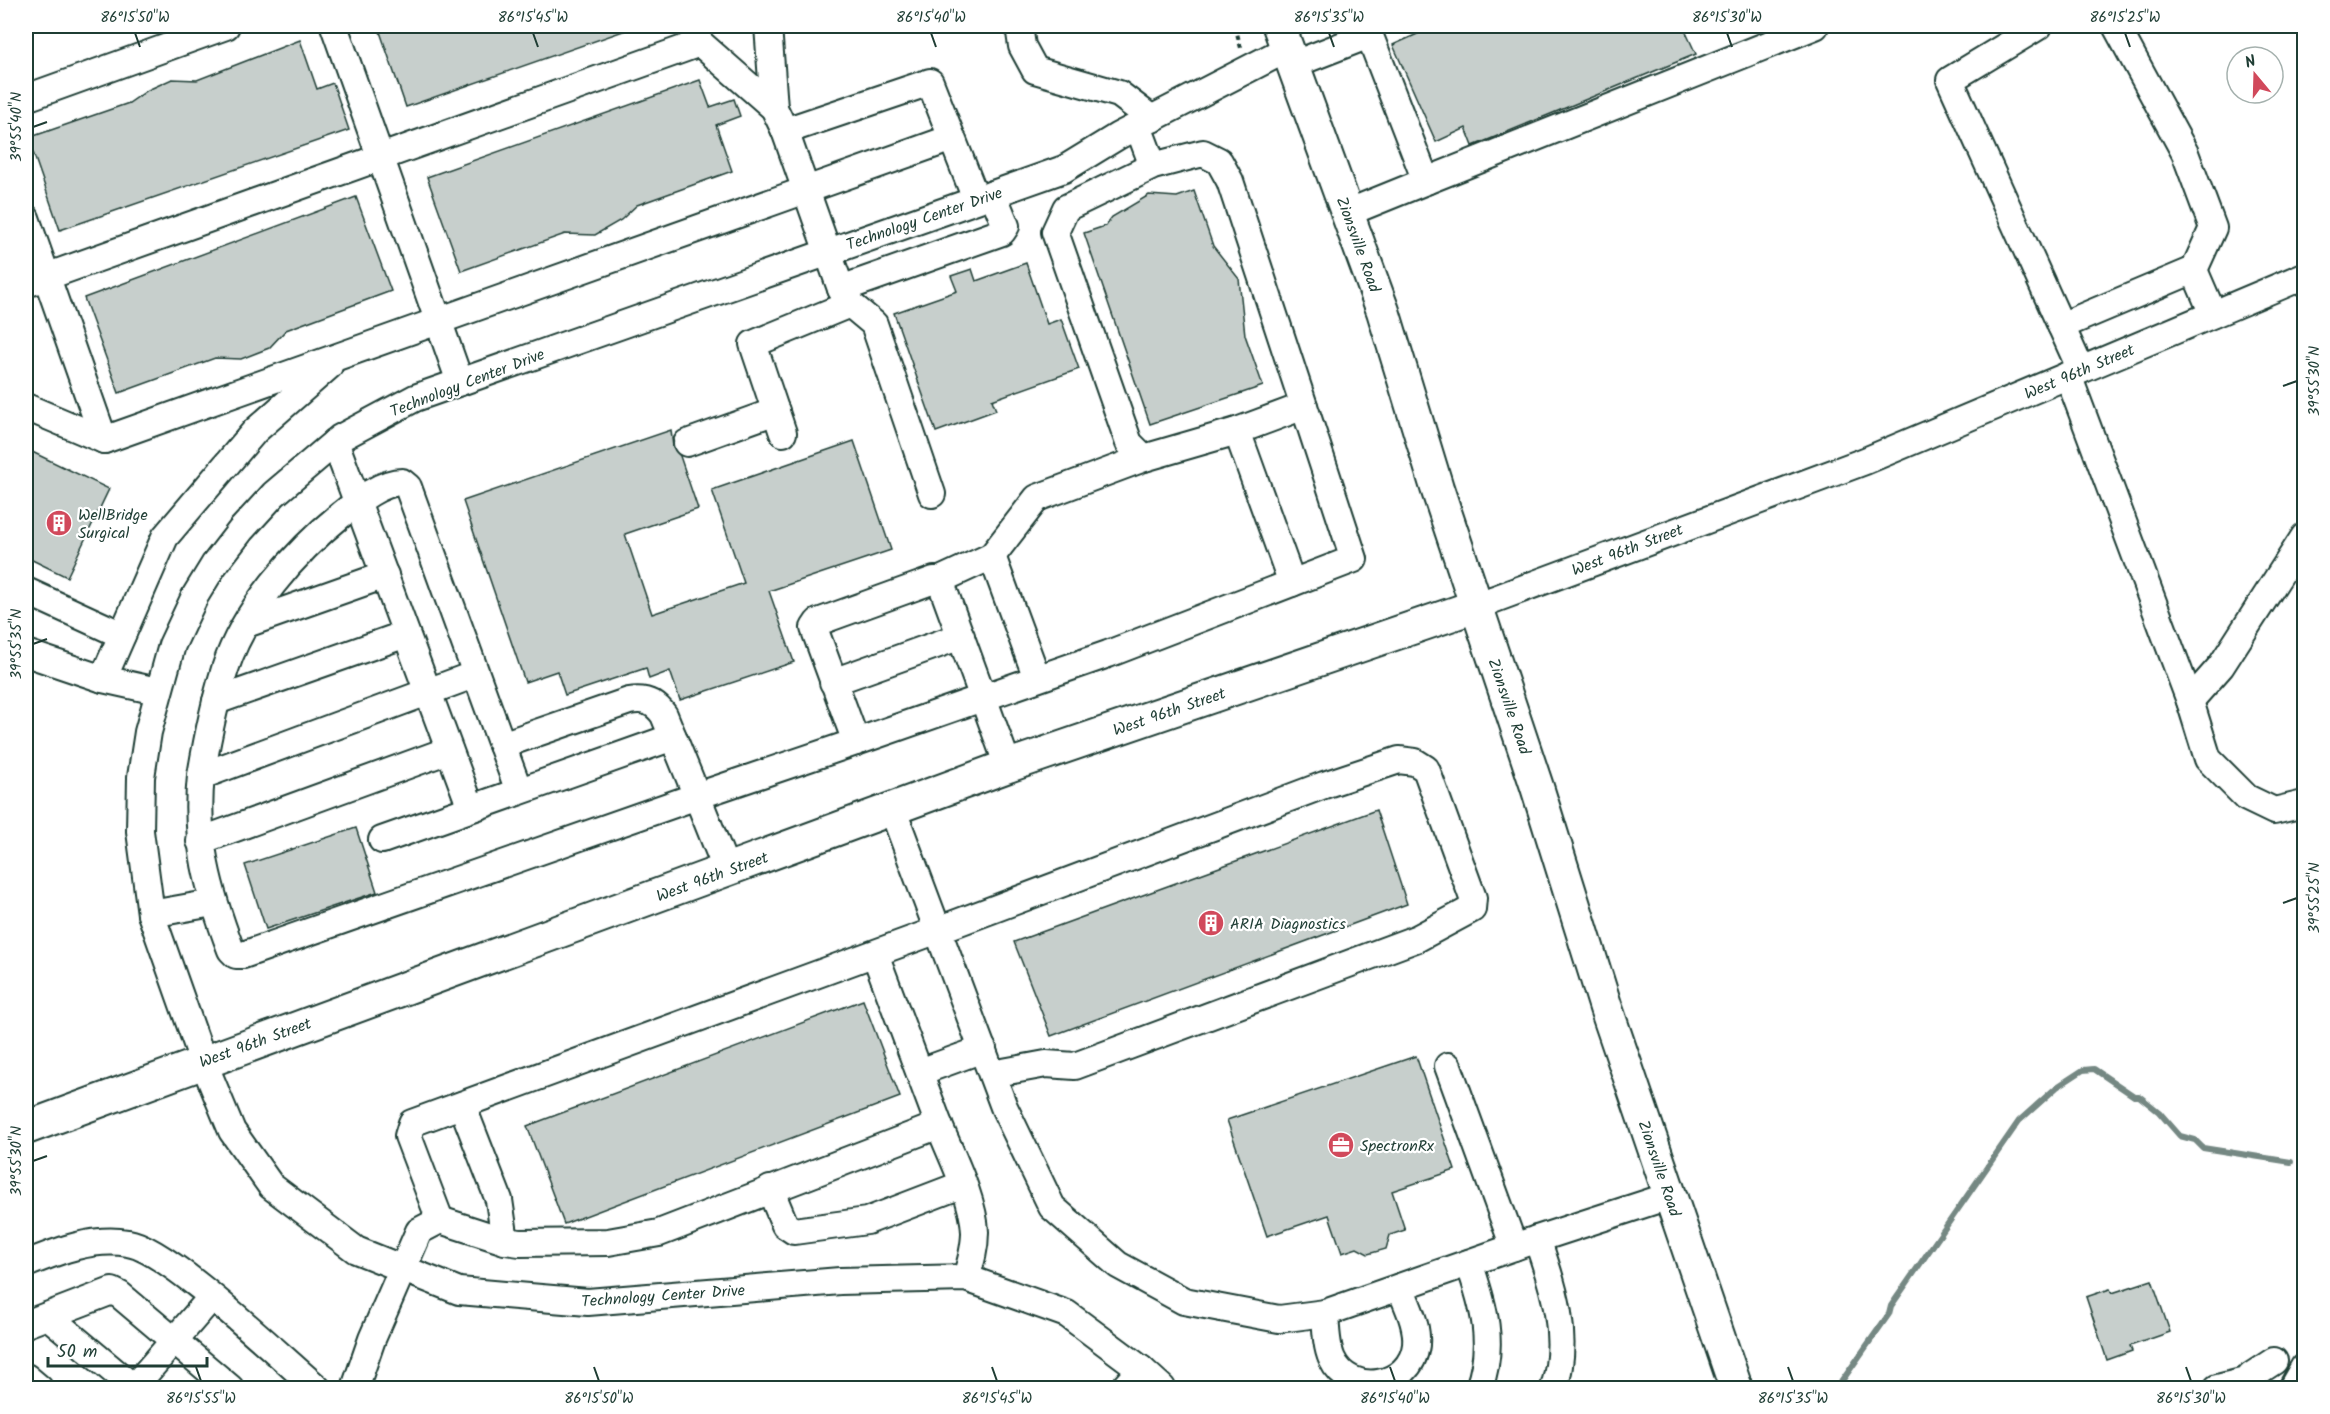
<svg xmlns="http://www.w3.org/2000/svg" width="2330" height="1414" viewBox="0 0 2330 1414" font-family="Kalam,sans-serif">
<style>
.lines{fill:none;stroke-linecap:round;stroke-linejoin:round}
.stream{stroke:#758883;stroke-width:6}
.building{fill:#c7cfcc;stroke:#1f3d34;stroke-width:1.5}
.minor-casing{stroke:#1f3d34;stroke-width:30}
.major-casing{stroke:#1f3d34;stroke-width:36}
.path{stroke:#1f3d34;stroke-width:4;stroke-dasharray:4.5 4.5;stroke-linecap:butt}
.minor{stroke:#fff;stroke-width:26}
.major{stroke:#fff;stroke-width:32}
.ticks{fill:none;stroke:#1f3d34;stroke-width:2}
.labels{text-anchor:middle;stroke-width:4.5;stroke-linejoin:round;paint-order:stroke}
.street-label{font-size:16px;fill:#1f3d34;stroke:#fff}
.poi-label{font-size:16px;fill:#1f3d34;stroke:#fff;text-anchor:start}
.neatline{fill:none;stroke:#1f3d34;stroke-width:2}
.ticks-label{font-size:15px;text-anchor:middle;fill:#1f3d34}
</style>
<rect width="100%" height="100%" fill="#fff"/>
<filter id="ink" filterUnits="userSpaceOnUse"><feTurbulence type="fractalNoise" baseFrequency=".0167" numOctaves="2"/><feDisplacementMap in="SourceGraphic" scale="12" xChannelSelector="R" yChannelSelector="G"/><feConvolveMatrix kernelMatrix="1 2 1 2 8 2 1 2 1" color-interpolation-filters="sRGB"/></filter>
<g filter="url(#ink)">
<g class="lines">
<!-- stream -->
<path class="stream" d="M1837,1388L1889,1314L1891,1306L2019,1121L2057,1087L2083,1070L2094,1069L2134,1096H2139L2159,1112L2180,1136L2195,1140L2203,1148L2291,1162"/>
</g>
<!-- building -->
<g class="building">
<path d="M378,26H632V28L406,107Z"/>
<path d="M1422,26H1683L1696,54L1473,146L1466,128L1436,142L1393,45L1424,31Z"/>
<path d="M300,40L317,89L333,83L349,130L60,230L28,138L129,103L148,90L172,79L197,80Z"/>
<path d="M700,80L710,107L734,99L740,116L716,125L732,171L637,205L621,220L595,235L565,234L461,271L427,177Z"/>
<path d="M1194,191L1213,246L1239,279L1245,335L1263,386L1150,424L1084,233L1105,226L1112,217L1149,195L1177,197Z"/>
<path d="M356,197L391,291L286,330L269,348L241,359L215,358L119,393L84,298Z"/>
<path d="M1026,263L1047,324L1061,319L1079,369L992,400L996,410L936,432L894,313L957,291L951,276L972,269L976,281Z"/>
<path d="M671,430L673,447L680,456L698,509L625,534L652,614L744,583L712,490L854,441L891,550L769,591L794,662L680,700L670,671L649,679L646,668L565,695L557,671L525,682L463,501Z"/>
<path d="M26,449L109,489L67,577L26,557Z"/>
<path d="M1376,810L1407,904L1051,1036L1014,942Z"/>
<path d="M356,828L377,892L266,929L245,865Z"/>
<path d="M863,1000L900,1097L564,1224L527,1126Z"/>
<path d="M1416,1056L1455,1170L1392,1191L1405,1230L1390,1235L1386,1249L1368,1254L1357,1248L1342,1253L1329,1215L1267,1236L1227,1120Z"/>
<path d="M2152,1280L2170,1332L2130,1346L2132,1351L2107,1360L2086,1297L2110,1289L2112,1293Z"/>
</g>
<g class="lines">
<defs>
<g id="minor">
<path d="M334,26L460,382"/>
<path d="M691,26L700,43L774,108L785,131L841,289L850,304L874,324L932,494"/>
<path d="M768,26L774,108"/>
<path d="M1019,26L1022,46L1035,70L1119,94L1152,119"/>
<path d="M2039,26L1950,80L2081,370"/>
<path d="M1292,65L1369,35"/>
<path d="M26,98L226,26"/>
<path d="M1138,126L1153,166L1066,208L1055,232L1129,443L1144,458L1237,431L1304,406L1230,181L1219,161L1203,153L1153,166"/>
<path d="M785,131L930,82L976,199"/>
<path d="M1426,181L1815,26"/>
<path d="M1347,213L1426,181L1366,26"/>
<path d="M26,218L104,440"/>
<path d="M2194,270L2213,314"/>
<path d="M26,284L700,43"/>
<path d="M841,289L1002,232L1006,226L993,194"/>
<path d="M2061,326L2194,270L2213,228L2185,153L2116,26"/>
<path d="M2068,375L2190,701L2208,759L2247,798L2274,811L2304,804"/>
<path d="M26,407L104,440L952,138"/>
<path d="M1237,431L1292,583"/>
<path d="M783,433L753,344L850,304"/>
<path d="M335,442L471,808"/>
<path d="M687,443L776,411"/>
<path d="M992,556L1037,678"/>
<path d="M940,580L992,556L1037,498L1144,458"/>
<path d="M26,591L122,635"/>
<path d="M1476,606L1865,461L2304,276"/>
<path d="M249,623L385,575"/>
<path d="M26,653L103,679L157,691"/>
<path d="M476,674L201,776C207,740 214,704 225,669C244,610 295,552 342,514C358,501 381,482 402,482L408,487L502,745L629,701C645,698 655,702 664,715L697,796L856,742L814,628L818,622L934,580H940L1008,766"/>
<path d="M103,679L165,537L255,431L329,366"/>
<path d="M833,682L961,636"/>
<path d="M216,701L406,634"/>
<path d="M2190,701L2221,666L2304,537"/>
<path d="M856,742L1108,654L1354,559L1304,406"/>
<path d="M502,745L519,791"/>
<path d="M201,776C194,839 209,892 231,950L236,955H243L697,796L727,871"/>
<path d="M892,808L1004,1107L1052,1207L1118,1265L1184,1301L1279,1319L1325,1313L1537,1239L1669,1196"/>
<path d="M382,840L673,737"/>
<path d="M200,841L449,750"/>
<path d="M151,914L213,903"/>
<path d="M875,954L939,1125"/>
<path d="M1448,1066L1514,1247"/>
<path d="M920,1072L983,1049"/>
<path d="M462,1105L499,1200L505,1241"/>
<path d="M770,1189L785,1225L794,1231L867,1221L961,1185"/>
<path d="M440,1220L408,1136L412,1123L938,930L1324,785L1399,760L1415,762L1426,769L1473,898L1472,909L1418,938L1075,1066L1046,1064L992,1074"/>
<path d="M1537,1239C1554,1287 1570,1337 1554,1388"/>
<path d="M1469,1263C1484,1306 1495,1344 1479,1388"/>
<path d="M26,1264C58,1251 92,1237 128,1243C167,1248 281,1358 317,1388"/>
<path d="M1325,1313C1326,1327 1326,1346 1332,1359C1350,1398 1411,1388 1416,1345C1418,1325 1407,1305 1400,1287"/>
<path d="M48,1316L134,1388"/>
<path d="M26,1324L112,1291L120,1295L230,1388"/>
<path d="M26,1377L39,1388"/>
<path d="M133,1388L211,1298"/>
<path d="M355,1388L372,1339L419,1231L440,1220L505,1241L520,1243L608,1242L659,1233L939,1125C951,1155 974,1200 975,1232C975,1248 971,1262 966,1278"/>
<path d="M1124,1388L1141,1369"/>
<path d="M1162,1388L1141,1369L1067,1314L966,1278L840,1281L588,1302L459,1291L356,1250L271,1186L232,1131L203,1061L151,914L140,831L141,777L148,732L172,645L195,596L214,565L241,530L274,494L340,438L415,398L1064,169L1118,136L1287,49"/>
<path d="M2217,1388L2245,1381"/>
<path d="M2242,1388L2251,1376L2274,1361"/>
<path d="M2292,1388L2304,1367"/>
</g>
<g id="major">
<path d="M1279,26L1383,311L1437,488L1537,787L1606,1008L1736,1388"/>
<path d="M26,1128L1008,766L1476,606"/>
</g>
</defs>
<!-- minor casing -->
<use href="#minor" class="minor-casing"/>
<!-- major casing -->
<use href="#major" class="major-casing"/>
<!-- path -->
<path class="path" d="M1235,26L1241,48"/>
<!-- minor -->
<use href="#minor" class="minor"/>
<!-- major -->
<use href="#major" class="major"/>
</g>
</g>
<!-- ticks -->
<path class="ticks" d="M135,33L140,47M533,33L538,47M931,33L936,47M1329,33L1334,47M1727,33L1732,47M2125,33L2130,47M33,127L47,122M2283,386L2297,381M33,644L47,639M2283,903L2297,898M33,1161L47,1156M196,1367L201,1381M594,1367L599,1381M992,1367L997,1381M1390,1367L1395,1381M1788,1367L1793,1381M2186,1367L2191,1381"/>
<!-- icons -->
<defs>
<symbol id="building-disc" viewBox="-11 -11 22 22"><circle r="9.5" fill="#d1495b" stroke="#fff"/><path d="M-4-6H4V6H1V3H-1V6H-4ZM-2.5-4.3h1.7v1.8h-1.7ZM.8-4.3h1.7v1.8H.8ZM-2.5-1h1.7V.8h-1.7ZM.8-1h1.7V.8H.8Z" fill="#fff"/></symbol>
<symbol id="office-disc" viewBox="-11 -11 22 22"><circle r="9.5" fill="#d1495b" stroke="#fff"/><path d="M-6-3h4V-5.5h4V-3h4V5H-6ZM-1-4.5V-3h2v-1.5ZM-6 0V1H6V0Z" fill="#fff"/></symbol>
</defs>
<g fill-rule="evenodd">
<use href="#building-disc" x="44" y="508" width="30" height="30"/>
<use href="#building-disc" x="1196" y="908" width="30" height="30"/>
<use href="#office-disc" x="1326" y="1130" width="30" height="30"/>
</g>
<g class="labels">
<!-- street labels -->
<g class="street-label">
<text transform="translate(924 218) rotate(-19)" y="6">Technology Center Drive</text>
<text transform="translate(1359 244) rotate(70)" y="6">Zionsville Road</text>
<text transform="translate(2079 371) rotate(-23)" y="6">West 96th Street</text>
<text transform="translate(467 382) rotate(-21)" y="6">Technology Center Drive</text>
<text transform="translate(1627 549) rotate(-21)" y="6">West 96th Street</text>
<text transform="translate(1510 706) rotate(71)" y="6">Zionsville Road</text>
<text transform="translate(1169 711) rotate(-19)" y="6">West 96th Street</text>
<text transform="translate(712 876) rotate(-20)" y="6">West 96th Street</text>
<text transform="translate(255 1042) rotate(-20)" y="6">West 96th Street</text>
<text transform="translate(1660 1168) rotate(71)" y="6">Zionsville Road</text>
<text transform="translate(663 1295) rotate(-4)" y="6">Technology Center Drive</text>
</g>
<!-- poi labels -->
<g class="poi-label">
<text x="78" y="520">WellBridge<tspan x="78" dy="18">Surgical</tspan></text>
<text x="1230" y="929">ARIA Diagnostics</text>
<text x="1360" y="1151">SpectronRx</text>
</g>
</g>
<!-- margin -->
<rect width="2330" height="1414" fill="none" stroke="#fff" stroke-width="66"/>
<!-- north arrow -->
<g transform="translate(2255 75) rotate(341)"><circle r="28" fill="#ffffff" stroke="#a5b1ae" stroke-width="1.5"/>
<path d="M0-4.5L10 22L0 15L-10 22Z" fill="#d1495b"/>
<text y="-9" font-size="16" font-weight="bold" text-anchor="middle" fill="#1f3d34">N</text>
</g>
<!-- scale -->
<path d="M48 1357v9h159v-9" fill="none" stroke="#1f3d34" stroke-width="3"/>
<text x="57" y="1357" font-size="18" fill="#1f3d34" stroke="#ffffff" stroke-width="4.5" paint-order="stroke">50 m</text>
<rect x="33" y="33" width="2264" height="1348" class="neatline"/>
<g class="ticks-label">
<text x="135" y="22">86°15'50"W</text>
<text x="533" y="22">86°15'45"W</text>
<text x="931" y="22">86°15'40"W</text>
<text x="1329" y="22">86°15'35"W</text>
<text x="1727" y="22">86°15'30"W</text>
<text x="2125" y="22">86°15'25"W</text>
<text transform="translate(16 127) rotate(-90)" y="5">39°55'40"N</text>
<text transform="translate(2314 381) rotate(-90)" y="5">39°55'30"N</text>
<text transform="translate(16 644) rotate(-90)" y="5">39°55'35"N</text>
<text transform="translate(2314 898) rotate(-90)" y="5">39°55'25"N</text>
<text transform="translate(16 1161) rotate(-90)" y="5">39°55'30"N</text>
<text x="201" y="1403">86°15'55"W</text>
<text x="599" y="1403">86°15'50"W</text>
<text x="997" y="1403">86°15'45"W</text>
<text x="1395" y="1403">86°15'40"W</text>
<text x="1793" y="1403">86°15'35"W</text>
<text x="2191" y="1403">86°15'30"W</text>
</g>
</svg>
